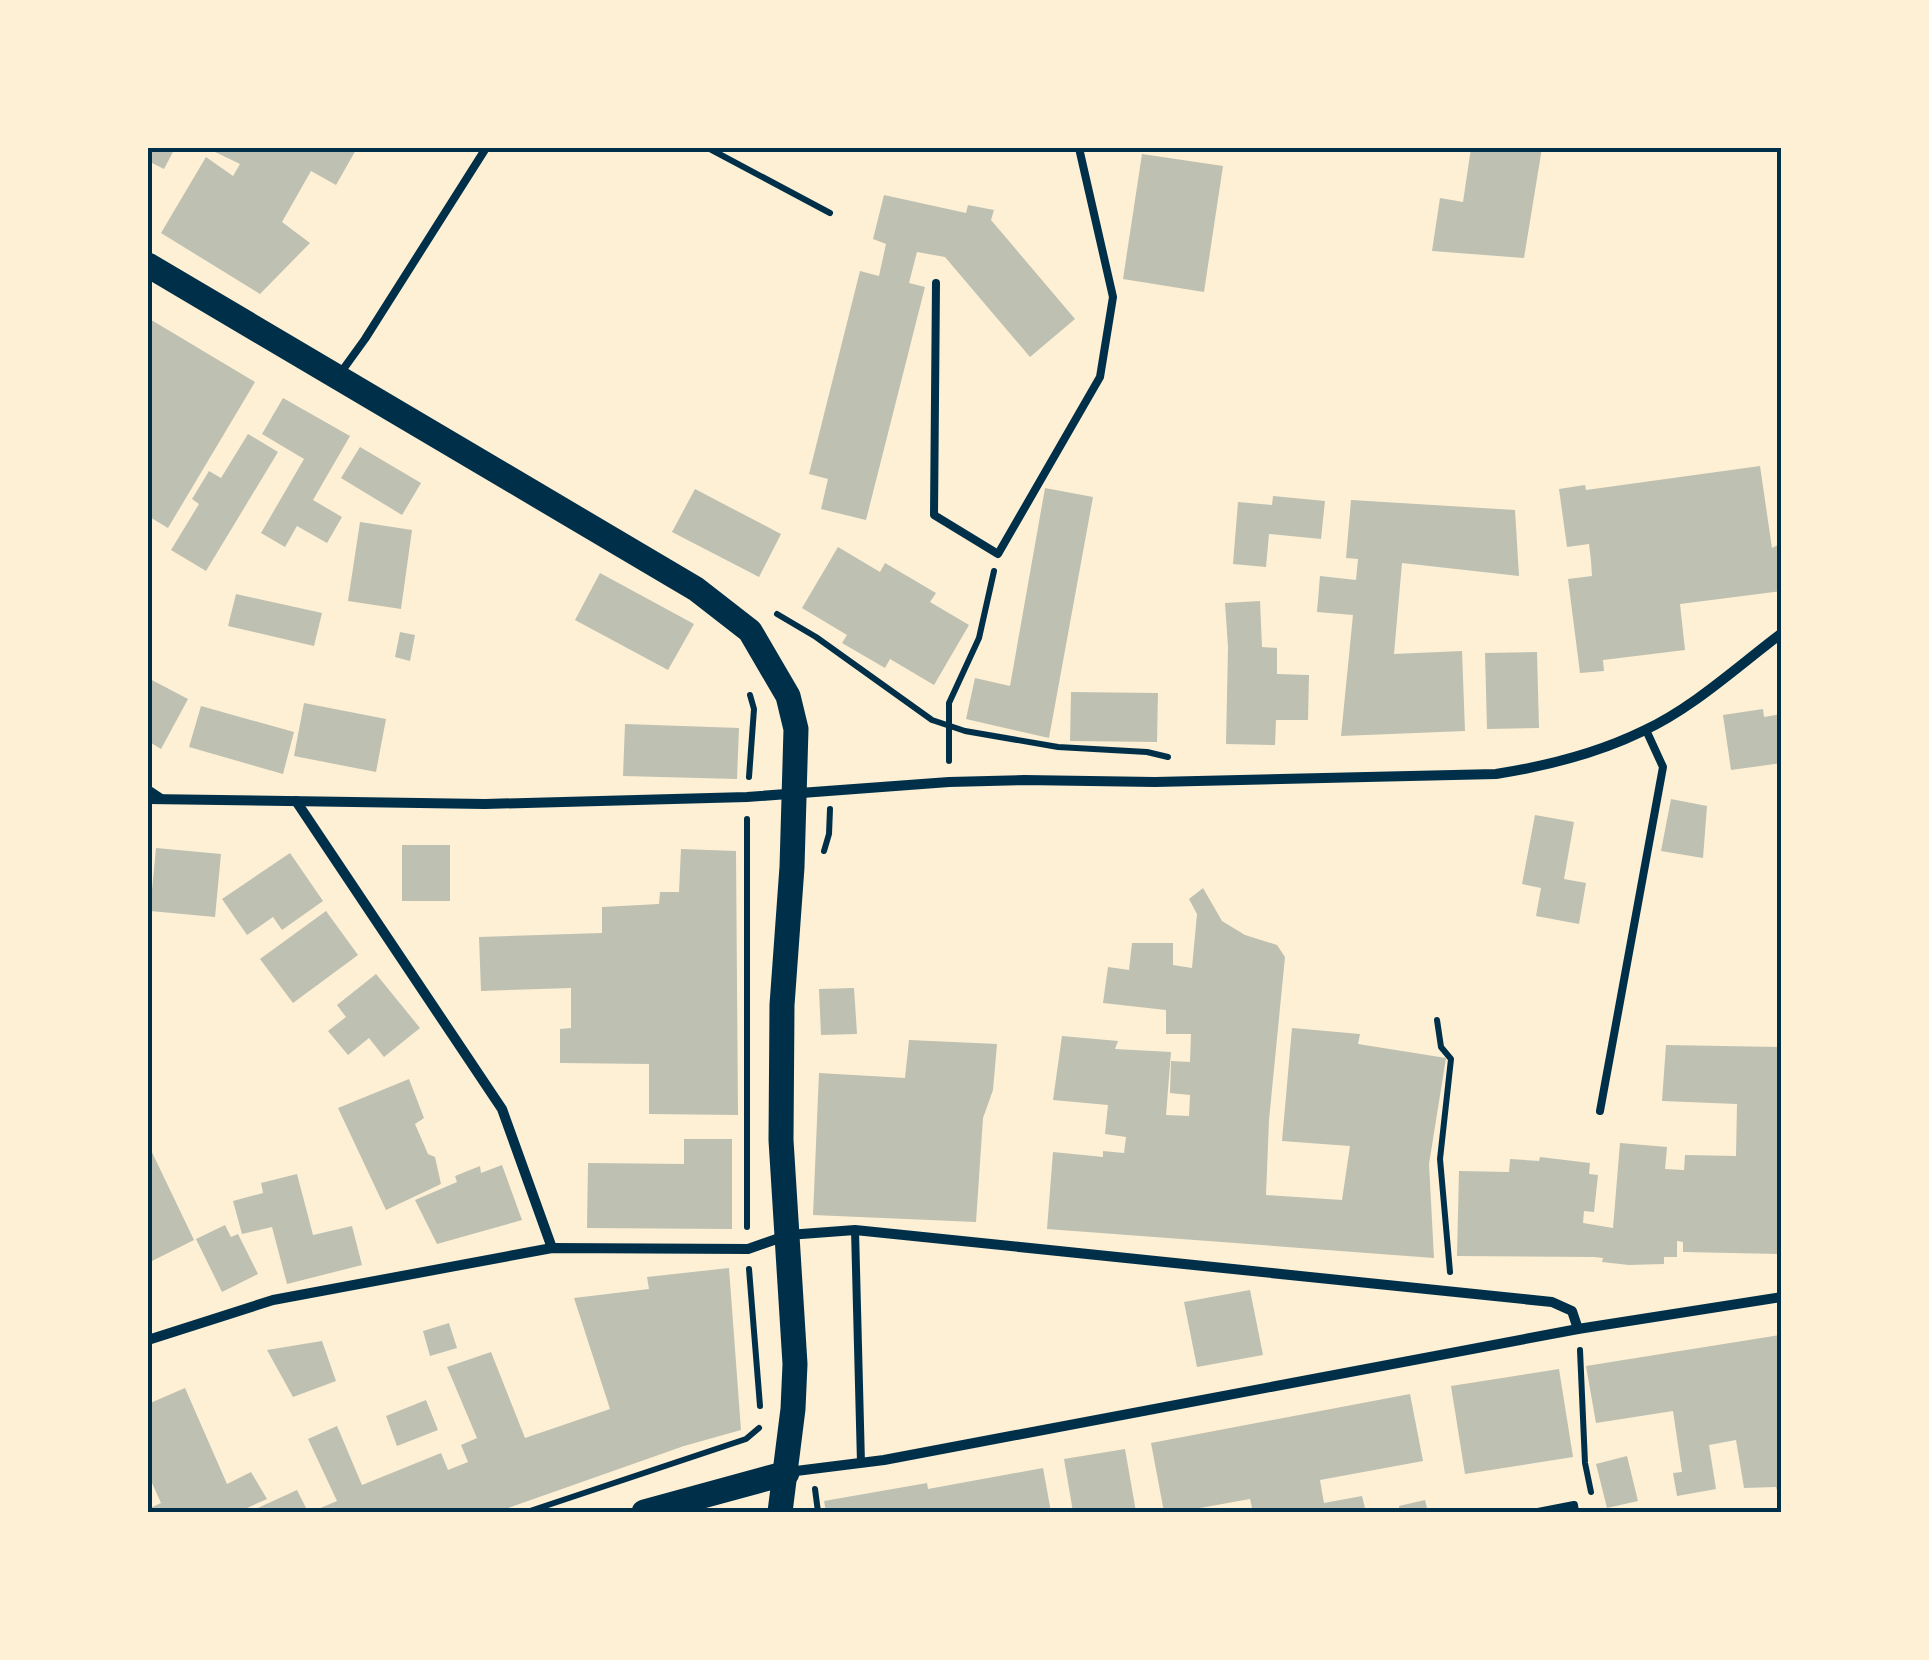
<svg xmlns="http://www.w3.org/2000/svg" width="1929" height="1660" viewBox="0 0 1929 1660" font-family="Commissioner,sans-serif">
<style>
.building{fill:#bec0b2}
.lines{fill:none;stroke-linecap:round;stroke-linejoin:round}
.path{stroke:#003049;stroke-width:6}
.service{stroke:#003049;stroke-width:8}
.minor{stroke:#003049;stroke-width:10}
.primary{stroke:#003049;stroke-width:25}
.neatline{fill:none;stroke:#003049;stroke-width:4}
</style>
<rect width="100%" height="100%" fill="#fdf0d5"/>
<!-- building -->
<g class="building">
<path d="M148,148H175L164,169L148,161Z"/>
<path d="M207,148H357L336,185L311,171L282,222L310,243L260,294L161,233L206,157L233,176L240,164Z"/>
<path d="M1471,148H1542L1524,258L1432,251L1440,198L1463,202Z"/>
<path d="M1142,154L1223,166L1204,292L1123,279Z"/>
<path d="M884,195L966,213L968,205L994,210L991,220L1075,319L1030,357L945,257L917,252L909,283L925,287L866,520L821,509L828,479L809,474L860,271L879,276L886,244L873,239Z"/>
<path d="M148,318L255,382L168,528L148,516Z"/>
<path d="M283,398L350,436L313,500L342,517L327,543L297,526L285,547L261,533L304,459L262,434Z"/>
<path d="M248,434L278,452L206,571L171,550L199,504L192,499L209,471L221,478Z"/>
<path d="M360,447L421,483L402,515L341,478Z"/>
<path d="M1760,466L1772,548L1782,543V591L1680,604L1685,650L1603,660L1604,671L1580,673L1568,579L1592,576L1591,561L1589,544L1567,547L1559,489L1585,485L1586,490Z"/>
<path d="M1045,488L1093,497L1049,738L966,719L975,678L1010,686Z"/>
<path d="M695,489L781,534L759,577L672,532Z"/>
<path d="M1273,496L1325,501L1321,539L1269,534L1266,567L1233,564L1238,502L1272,505Z"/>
<path d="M1351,500L1515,510L1519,576L1402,563L1394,654L1462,651L1465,731L1341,736L1353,615L1317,612L1320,576L1356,580L1358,559L1346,558Z"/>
<path d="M360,522L412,530L401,609L348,601Z"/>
<path d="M838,547L880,572L885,563L936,593L930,602L969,625L934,685L890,659L885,668L842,643L847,635L802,608Z"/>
<path d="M600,573L694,624L668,670L575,620Z"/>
<path d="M236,594L322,613L314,646L228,626Z"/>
<path d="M1260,601L1262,647L1277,648V674L1309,675L1308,720H1276L1275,745L1226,744L1228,647L1225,603Z"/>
<path d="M400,632L415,635L410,661L395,657Z"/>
<path d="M1537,652L1539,728L1487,729L1485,653Z"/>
<path d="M148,678L188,699L161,749L148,741Z"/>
<path d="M1071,692L1158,693L1157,742L1070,741Z"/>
<path d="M304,703L386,719L376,772L294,756Z"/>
<path d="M201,706L294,732L283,774L189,747Z"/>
<path d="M1763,709L1764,717L1782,714V763L1731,770L1723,715Z"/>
<path d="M625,724L739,728L737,779L623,776Z"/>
<path d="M1671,799L1707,806L1703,858L1661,851Z"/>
<path d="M1535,815L1574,822L1564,879L1586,883L1579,924L1536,916L1541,888L1522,884Z"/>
<rect x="402" y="845" width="48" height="56"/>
<path d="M156,848L221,854L215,917L150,911Z"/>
<path d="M681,849L736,851L738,1115L649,1114V1064L560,1063V1029L571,1028V988L481,991L479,937L602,933V907L659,904L660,892H679Z"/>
<path d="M290,853L323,901L282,930L273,917L247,935L222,899Z"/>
<path d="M1203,888L1222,921L1245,935L1277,945L1285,957L1269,1120L1266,1195L1342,1200L1350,1146L1282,1141L1292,1028L1360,1034L1358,1044L1446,1058L1429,1164L1434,1258L1047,1229L1053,1152L1103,1157V1151L1124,1153L1126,1137L1105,1134L1108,1105L1053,1100L1062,1036L1118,1041L1115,1049L1171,1052L1166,1115L1189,1116L1190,1095L1170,1093L1171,1061L1190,1062L1191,1034H1166V1010L1103,1003L1108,967L1129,970L1132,943H1173V965L1192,968L1197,914L1189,899Z"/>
<path d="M326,911L358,955L293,1003L260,959Z"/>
<path d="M376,974L420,1028L384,1057L369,1038L348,1055L328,1031L346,1017L337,1005Z"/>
<path d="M854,988L857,1034L821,1035L819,989Z"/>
<path d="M909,1040L997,1044L993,1090L983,1118L976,1222L813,1215L819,1073L905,1078Z"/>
<path d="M1666,1045L1782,1047V1254L1683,1252V1242L1677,1241V1257H1664V1264L1629,1265L1602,1262L1603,1258L1594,1257L1457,1256L1459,1171L1509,1172L1510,1159L1539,1161L1540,1157L1590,1163L1589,1174L1598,1175L1594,1212L1584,1211L1583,1223L1613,1228L1620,1143L1667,1147L1665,1169L1684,1170L1685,1155L1736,1156L1737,1104L1662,1101Z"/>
<path d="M409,1079L424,1118L415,1124L428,1154L435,1157L441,1184L386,1210L338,1108Z"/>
<path d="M684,1139H732V1229L587,1228L588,1163L684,1164Z"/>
<path d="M148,1144L194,1240L148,1263Z"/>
<path d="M502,1165L522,1220L437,1244L415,1200L457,1182L455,1176L480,1166L481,1173Z"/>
<path d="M297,1174L313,1235L352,1226L362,1265L287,1284L272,1227L242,1234L233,1201L263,1193L261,1183Z"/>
<path d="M225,1225L231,1237L238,1234L258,1274L222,1292L196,1239Z"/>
<path d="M729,1268L741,1430L684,1446L497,1512H311L337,1501L308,1439L337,1426L362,1485L441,1453L448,1470L468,1462L461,1445L477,1438L447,1367L491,1352L525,1438L610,1409L574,1298L649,1289L647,1277Z"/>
<path d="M1250,1290L1263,1355L1197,1367L1184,1302Z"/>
<path d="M449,1323L457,1348L430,1356L423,1331Z"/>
<path d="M1780,1335L1782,1508L1776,1487L1744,1488L1736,1440L1709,1445L1716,1489L1677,1496L1673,1473L1682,1472L1673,1411L1596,1423L1586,1366Z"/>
<path d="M322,1341L336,1381L293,1397L267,1350Z"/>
<path d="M1559,1369L1573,1457L1465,1474L1451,1386Z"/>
<path d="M185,1388L227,1484L251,1472L267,1499L238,1512H148V1509L161,1503L148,1474V1404Z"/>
<path d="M1410,1394L1423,1461L1320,1480L1324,1503L1362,1496L1366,1512H1253L1250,1499L1200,1508V1512H1164L1151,1443Z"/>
<path d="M426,1400L438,1430L397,1446L386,1416Z"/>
<path d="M1125,1449L1136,1512H1073L1064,1459Z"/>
<path d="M1627,1456L1638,1501L1607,1508L1596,1464Z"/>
<path d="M1043,1468L1051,1512H826L824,1501L927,1483L928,1489Z"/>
<path d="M297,1490L308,1512H249Z"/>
<path d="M1425,1500L1428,1512H1400L1399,1506Z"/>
</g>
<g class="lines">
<!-- path -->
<g class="path">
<path d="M708,148L830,213"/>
<path d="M777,614L816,637L932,720L965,731L1058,747L1147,752L1168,757"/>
<path d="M949,761V703L979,638L994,571"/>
<path d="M749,777L754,709L750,695"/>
<path d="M747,819V1227"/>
<path d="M824,851L829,834L830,809"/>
<path d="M1437,1020L1441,1047L1451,1059L1440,1159L1450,1272"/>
<path d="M749,1269L760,1406"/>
<path d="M1580,1350L1585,1463L1591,1492"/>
<path d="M815,1489L818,1512"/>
<path d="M527,1512L746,1439L759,1428"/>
</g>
<!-- service -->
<g class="service">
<path d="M936,283L934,515L998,554L1100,377L1113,297L1079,148"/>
<path d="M339,375L365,339L486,148"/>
<path d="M148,789L163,799"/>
<path d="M1600,1111L1663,767L1646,730"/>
<path d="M855,1230L861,1463"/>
<path d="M1538,1512L1574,1505L1575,1512"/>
</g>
<!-- minor -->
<g class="minor">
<path d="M148,799L485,804L747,797L949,782L1024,780L1155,782L1496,774C1547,766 1596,754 1643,731C1693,708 1738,666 1782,633"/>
<path d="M296,801L502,1109L552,1248"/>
<path d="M148,1340L273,1300L552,1248L748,1249L788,1235L855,1230L1552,1302L1572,1311L1578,1329"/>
<path d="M788,1472L884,1460L1578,1329L1782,1297"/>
</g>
<!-- primary -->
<g class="primary">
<path d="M148,265L696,589L750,631L788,696L796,729L792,867L782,1005L781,1140L795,1364L793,1409L780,1512"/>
<path d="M644,1512L787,1473"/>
</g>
</g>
<!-- border -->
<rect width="1929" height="1660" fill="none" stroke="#fdf0d5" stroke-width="300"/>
<rect x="150" y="150" width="1629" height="1360" class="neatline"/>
</svg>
